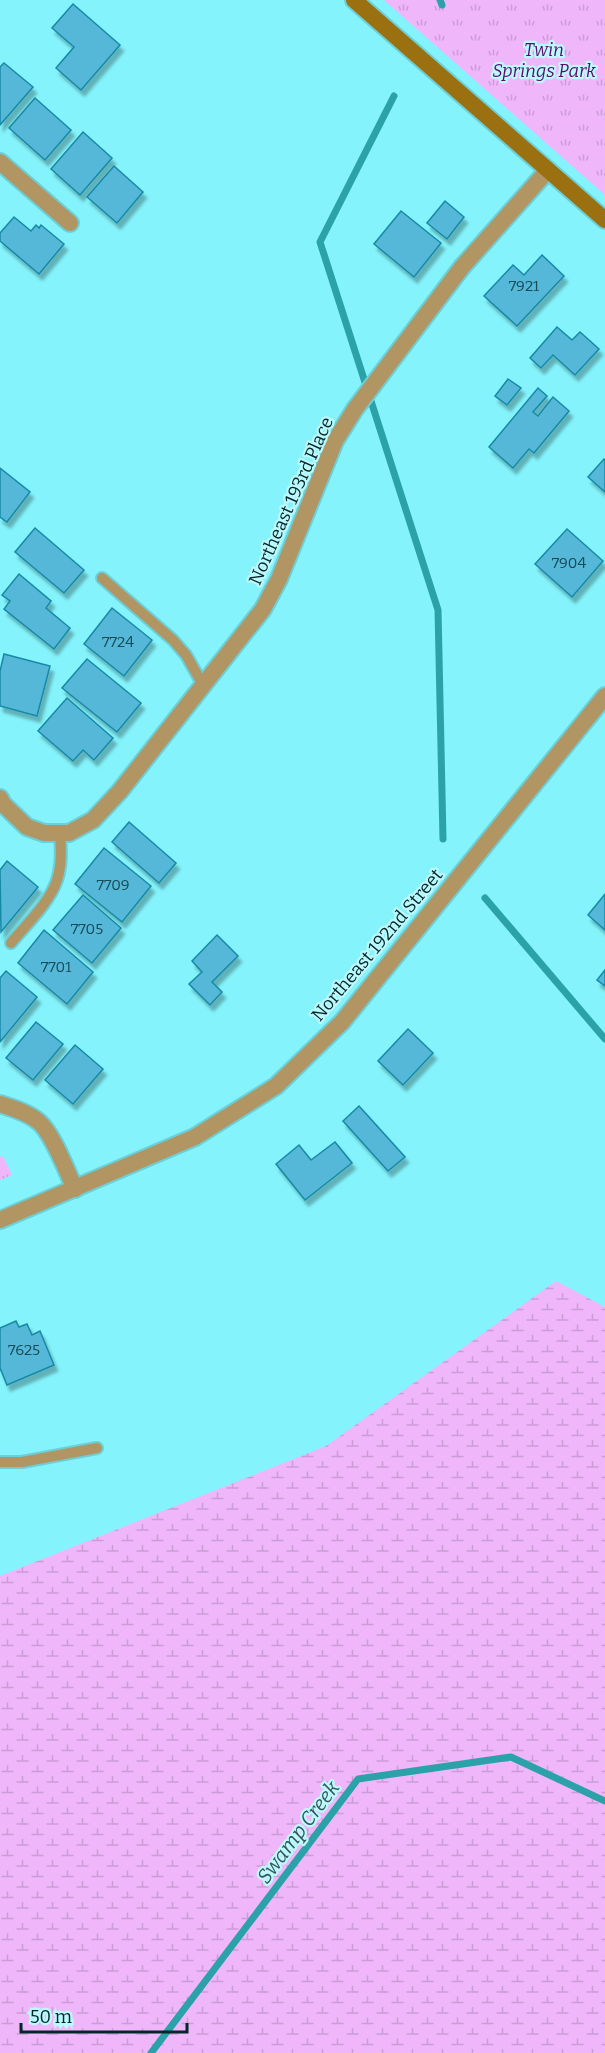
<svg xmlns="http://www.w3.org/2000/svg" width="605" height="2053" viewBox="0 0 605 2053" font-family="Bitter,serif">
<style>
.wetland{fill:url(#wetland-marsh)}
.park{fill:url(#park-tufts)}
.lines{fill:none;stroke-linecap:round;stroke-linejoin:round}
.stream{stroke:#2ba1a8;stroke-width:7}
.building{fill:#55b8d8;stroke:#1789a6;stroke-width:1.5;filter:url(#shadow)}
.service-casing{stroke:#6dced5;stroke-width:14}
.minor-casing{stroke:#6dced5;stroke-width:20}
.tertiary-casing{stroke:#6dced5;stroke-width:20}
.secondary-casing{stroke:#6dced5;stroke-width:20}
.service{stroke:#b19563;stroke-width:10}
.minor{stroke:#b19563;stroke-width:16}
.tertiary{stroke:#b19563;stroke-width:16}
.secondary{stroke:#9a7011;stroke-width:16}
.labels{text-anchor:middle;stroke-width:4.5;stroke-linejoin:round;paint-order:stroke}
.number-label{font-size:15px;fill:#174b56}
.park-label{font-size:18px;font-style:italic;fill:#5e0c6c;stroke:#bcf9fd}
.street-label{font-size:18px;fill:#02272a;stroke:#bcf9fd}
.water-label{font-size:20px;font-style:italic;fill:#355759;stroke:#bcf9fd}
</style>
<defs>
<pattern id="wetland-marsh" width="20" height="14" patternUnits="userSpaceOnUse" patternTransform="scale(1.5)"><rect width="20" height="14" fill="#efb7f9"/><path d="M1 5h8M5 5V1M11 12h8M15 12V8" fill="none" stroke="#cb9dd6"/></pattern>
<pattern id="park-tufts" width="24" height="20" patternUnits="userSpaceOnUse" patternTransform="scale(1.5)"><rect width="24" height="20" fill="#efb7f9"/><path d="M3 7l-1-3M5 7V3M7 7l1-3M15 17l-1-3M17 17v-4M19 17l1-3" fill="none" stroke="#cb9dd6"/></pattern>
<filter id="shadow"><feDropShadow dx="3.5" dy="6" stdDeviation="1.5" flood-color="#0004"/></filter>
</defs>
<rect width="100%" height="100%" fill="#84f3fb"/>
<!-- wetland -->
<path class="wetland" d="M556,1281L605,1307V2053H0V1576L326,1446Z"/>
<!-- park -->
<g class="park">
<path d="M384,0H605V195Z"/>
<path d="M3,1156L12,1175L0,1180V1157Z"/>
</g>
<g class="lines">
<!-- stream -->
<g class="stream">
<path d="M440,0L442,5"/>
<path d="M394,96L320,242L438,610L443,839"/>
<path d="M485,898L605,1039"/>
<path d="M151,2053L358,1779L511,1757L605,1801"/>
</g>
</g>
<!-- building -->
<g class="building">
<path d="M73,4L120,45L81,90L56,68L74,47L52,28Z"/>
<path d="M4,63L33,87L0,125V67Z"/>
<path d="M35,98L71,130L45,160L9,128Z"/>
<path d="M83,132L112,158L80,195L51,169Z"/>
<path d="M114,166L143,192L117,223L87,197Z"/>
<path d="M445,201L464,217L447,239L427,223Z"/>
<path d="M401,211L441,243L414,277L374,244Z"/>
<path d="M14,217L31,231L36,225L39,228L41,225L64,244L39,274L0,241V233Z"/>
<path d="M542,255L564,276L517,326L484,296L513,265L524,275Z"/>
<path d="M557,327L572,340L580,332L599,349L575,375L553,355L541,368L530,358Z"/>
<path d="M508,379L521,388L507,405L495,396Z"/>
<path d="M538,388L547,396L533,412L538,416L553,397L569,411L534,453L529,449L513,468L489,447Z"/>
<path d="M604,459L605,460V492L588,477Z"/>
<path d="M0,468L30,492L7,522L0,517Z"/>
<path d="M35,528L84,570L64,593L15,552Z"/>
<path d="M567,529L603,561L572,597L535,564Z"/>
<path d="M19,574L51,601L46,608L70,628L54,649L4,609L10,601L2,595Z"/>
<path d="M112,608L152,640L124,676L84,644Z"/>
<path d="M4,654L50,666L37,716L0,706V671Z"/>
<path d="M87,659L141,703L117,732L62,688Z"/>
<path d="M67,698L113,738L94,760L83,750L73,761L38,731Z"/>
<path d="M129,822L176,863L159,883L112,842Z"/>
<path d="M104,848L151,886L122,922L75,884Z"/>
<path d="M7,861L38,887L1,932L0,870Z"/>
<path d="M605,894V930L588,915Z"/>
<path d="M83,895L121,928L92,963L53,930Z"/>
<path d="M44,930L93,972L67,1004L18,963Z"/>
<path d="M217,935L238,956L212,982L222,992L210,1005L189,984L202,972L192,961Z"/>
<path d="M605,970V986L597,980Z"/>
<path d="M6,971L37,997L0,1042V978Z"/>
<path d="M36,1022L63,1044L33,1080L6,1058Z"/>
<path d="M408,1029L433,1053L403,1085L378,1061Z"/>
<path d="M75,1045L103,1069L73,1104L45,1080Z"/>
<path d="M359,1106L405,1157L388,1171L343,1121Z"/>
<path d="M335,1142L352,1163L305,1200L276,1164L299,1145L311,1160Z"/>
<path d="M16,1321L19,1327L27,1324L32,1335L40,1331L54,1365L7,1385L0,1368V1328Z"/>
</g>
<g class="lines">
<defs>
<g id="service">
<path d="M102,578L173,640L186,655L203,685"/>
<path d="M11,943C26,925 50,902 57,880C62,865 61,848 60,833"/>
<path d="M0,1462H22L97,1448"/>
</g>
<g id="minor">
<path d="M0,162L70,223"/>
<path d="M0,798L3,804L27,827L44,833H69L93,820L120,791L263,609L279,579L335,441L355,409L462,267L548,170"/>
<path d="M0,1104C13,1108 29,1113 39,1122C53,1134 67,1172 75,1189"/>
</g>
<path id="tertiary" d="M0,1220L195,1137L276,1086L342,1022L605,696"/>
<path id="secondary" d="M354,0L605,220"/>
</defs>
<!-- service casing -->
<use href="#service" class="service-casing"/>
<!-- minor casing -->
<use href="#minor" class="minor-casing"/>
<!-- tertiary casing -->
<use href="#tertiary" class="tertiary-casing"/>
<!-- secondary casing -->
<use href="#secondary" class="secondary-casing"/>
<!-- service -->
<use href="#service" class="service"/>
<!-- minor -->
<use href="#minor" class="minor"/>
<!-- tertiary -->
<use href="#tertiary" class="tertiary"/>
<!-- secondary -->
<use href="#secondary" class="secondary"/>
</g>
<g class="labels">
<!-- number labels -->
<g class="number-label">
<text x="524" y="291">7921</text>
<text x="569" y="568">7904</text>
<text x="118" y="647">7724</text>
<text x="113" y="890">7709</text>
<text x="87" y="934">7705</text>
<text x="56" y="972">7701</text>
<text x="24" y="1355">7625</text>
</g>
<!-- park labels -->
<g class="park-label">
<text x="544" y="56">Twin<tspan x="544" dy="21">Springs Park</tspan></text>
</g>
<!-- street labels -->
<g class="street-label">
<text transform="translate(291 501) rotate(-66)" y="6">Northeast 193rd Place</text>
<text transform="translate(377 945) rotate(-50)" y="6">Northeast 192nd Street</text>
</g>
<!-- water labels -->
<g class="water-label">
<text transform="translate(298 1832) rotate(-53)" y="7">Swamp Creek</text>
</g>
</g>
<!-- scale -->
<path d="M21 2023v9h166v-9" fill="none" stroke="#02272a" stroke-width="3"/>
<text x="30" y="2023" font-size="18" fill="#02272a" stroke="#bcf9fd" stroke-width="4.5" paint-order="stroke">50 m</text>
</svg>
